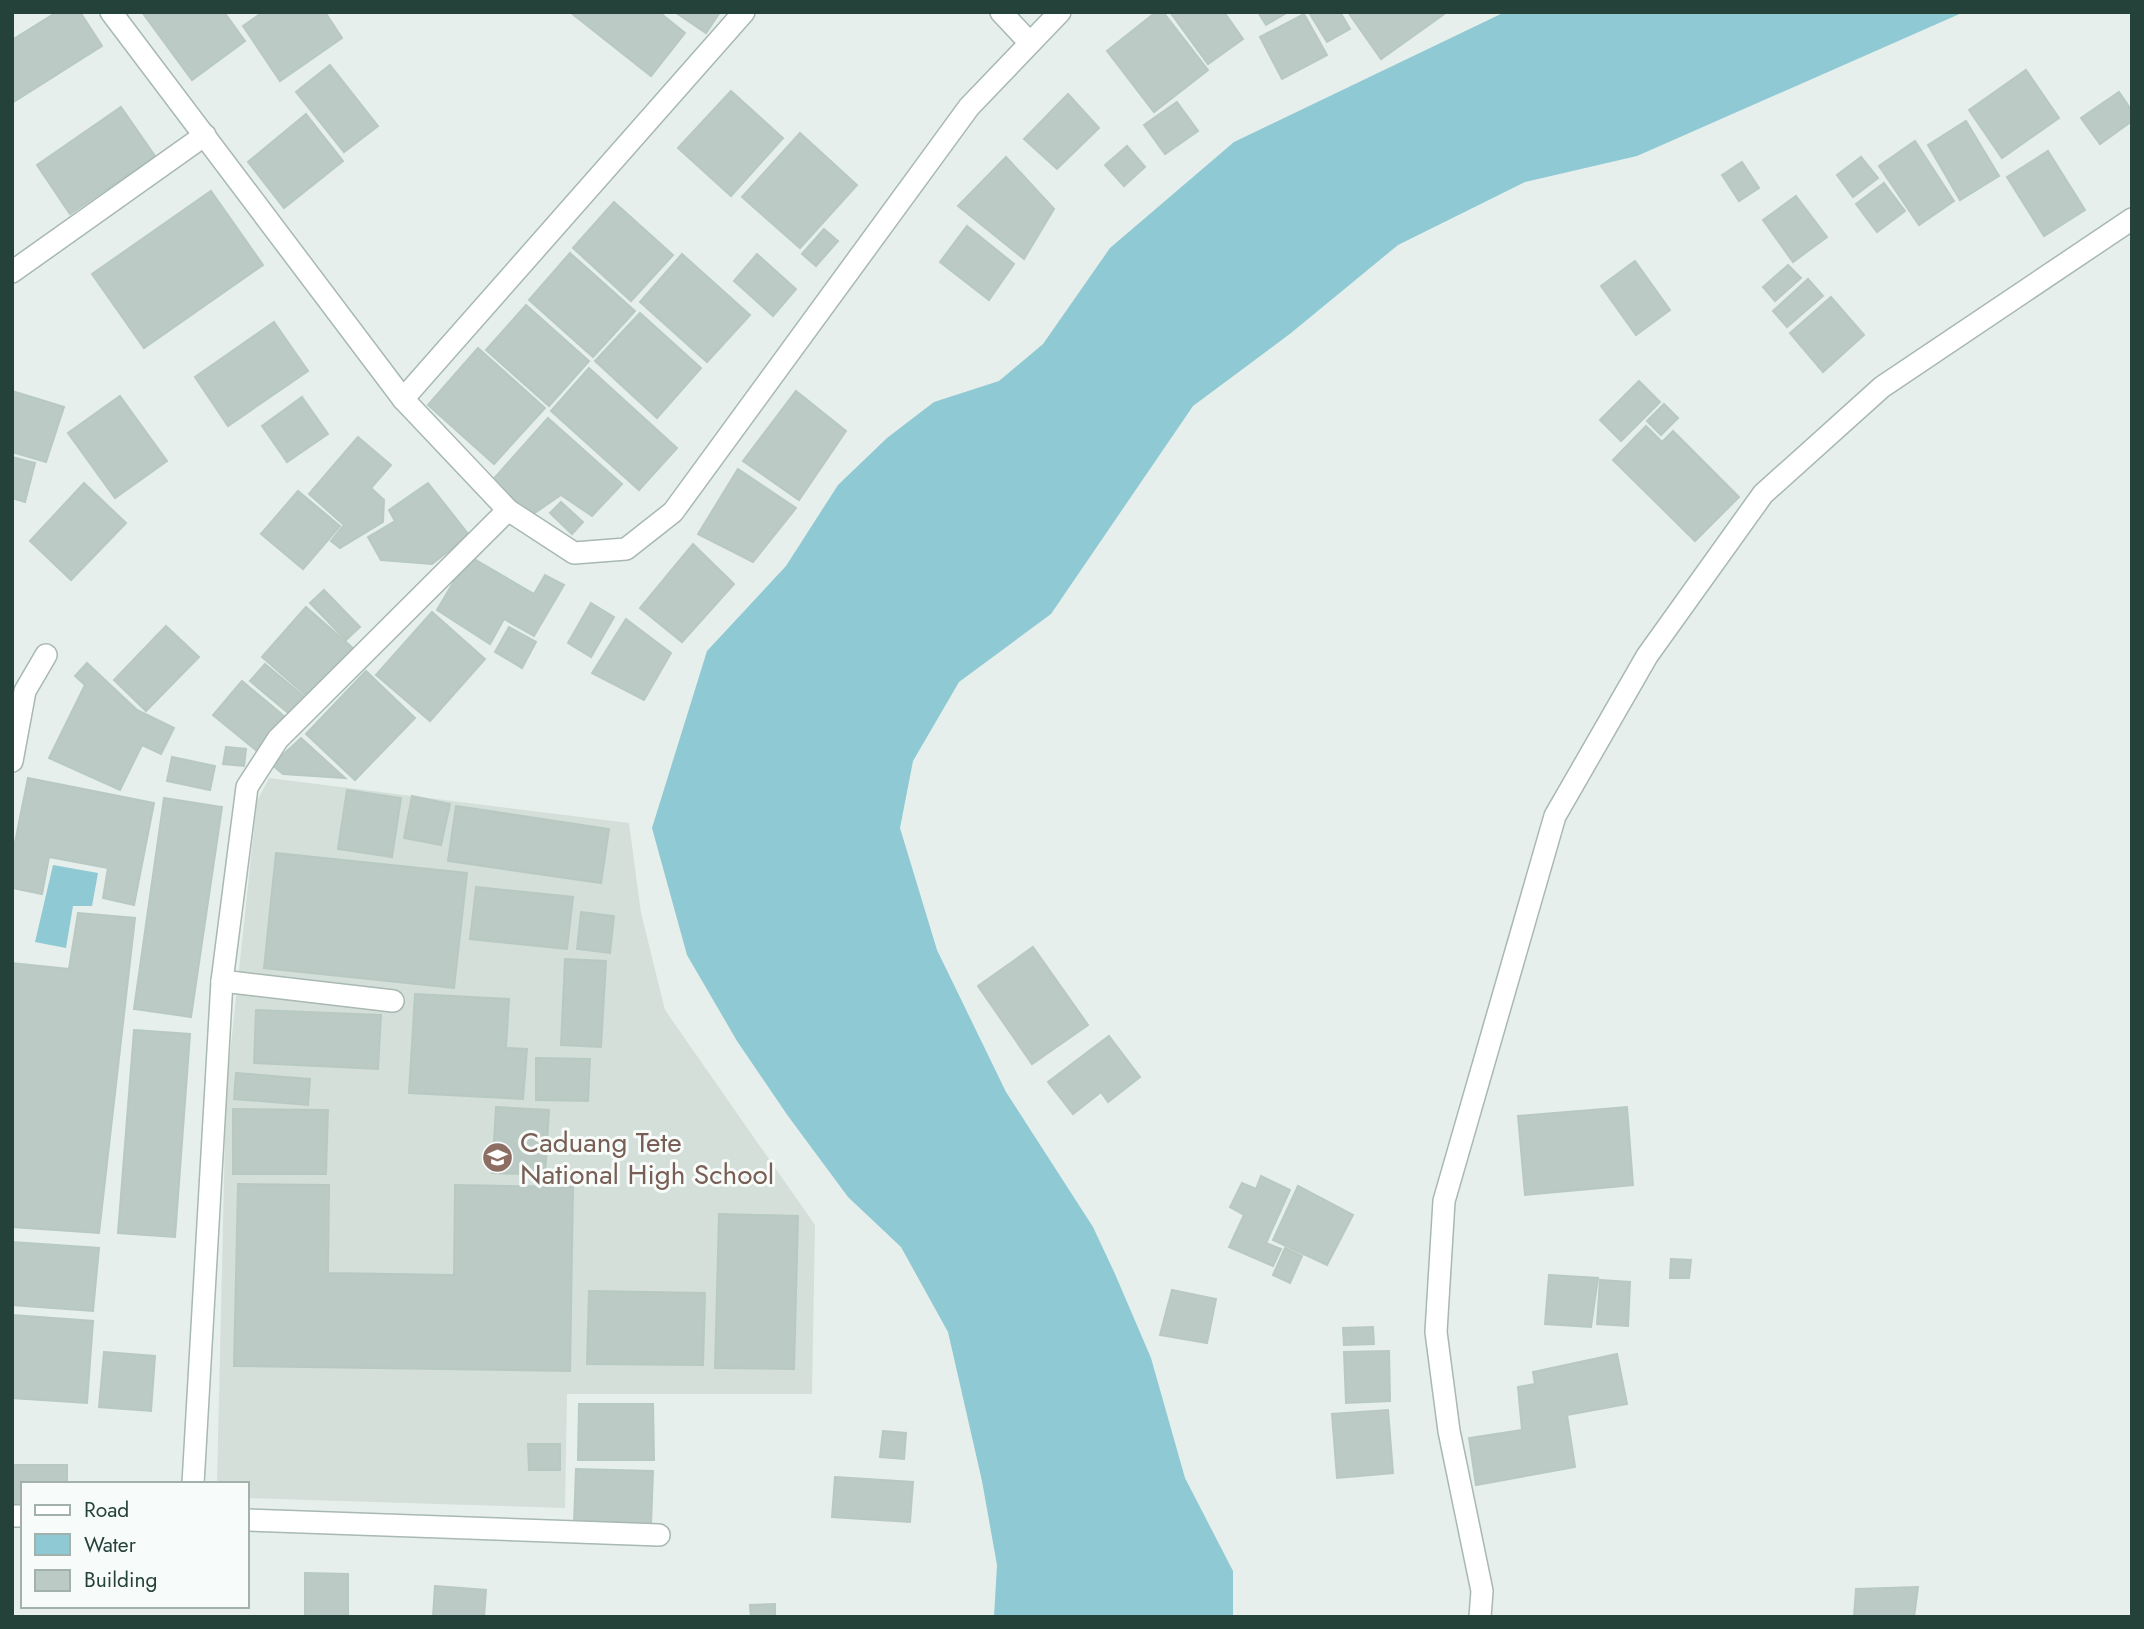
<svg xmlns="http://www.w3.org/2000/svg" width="2144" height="1629" viewBox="0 0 2144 1629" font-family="Jost,sans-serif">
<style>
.built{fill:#d4dfda}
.water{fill:#8ec9d4}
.building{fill:#bbcac4;stroke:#b8c9c2;stroke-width:2}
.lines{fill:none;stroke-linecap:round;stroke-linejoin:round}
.service-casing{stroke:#a8b8b2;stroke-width:24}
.minor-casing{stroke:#a8b8b2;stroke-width:24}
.service{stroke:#fff;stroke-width:21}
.minor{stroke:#fff;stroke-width:21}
.labels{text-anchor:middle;stroke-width:6;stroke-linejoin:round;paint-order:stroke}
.education-label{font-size:28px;fill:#785e54;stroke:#f7fbf9;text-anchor:start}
</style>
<rect width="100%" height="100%" fill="#e6efeb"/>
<!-- built -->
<path class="built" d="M269,778L629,823L641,913L665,1010L815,1225L812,1394H567L565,1508L247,1498V1484H217L226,1092L257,801Z"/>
<!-- water -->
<g class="water">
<path d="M1505,12H1964L1637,156L1525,182L1398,245L1291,333L1193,406L1051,614L959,682L913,761L900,828L937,950L1006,1092L1093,1227L1115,1274L1151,1358L1185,1478L1233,1571V1617H994L997,1565L982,1481L948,1332L901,1247L848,1197L788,1116L737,1041L687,955L652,828L707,651L786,566L838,485L887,438L934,402L999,381L1043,344L1110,248L1234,142Z"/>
<path d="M53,865L98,873L92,906H73L66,948L35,942Z"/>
</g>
<!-- building -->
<g class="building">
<path d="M57,12H80L102,46L12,103V40Z"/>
<path d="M142,12H224L245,41L192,80Z"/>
<path d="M263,12H325L342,38L280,81L243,26Z"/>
<path d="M570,12H659L685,33L651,76Z"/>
<path d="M675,12H720L706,33Z"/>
<path d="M1156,12H1163L1208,70L1154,112L1107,51Z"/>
<path d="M1170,12H1224L1243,39L1208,64Z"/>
<path d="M1258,12H1288L1266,25Z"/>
<path d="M1313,12H1340L1350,29L1327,42L1310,14Z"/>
<path d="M1348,12H1447L1381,59Z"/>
<path d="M1304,14L1327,55L1282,79L1260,37Z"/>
<path d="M330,65L378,126L344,152L296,92Z"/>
<path d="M2026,70L2059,118L2002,158L1969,110Z"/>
<path d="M731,91L783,138L731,196L678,148Z"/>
<path d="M2119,92L2132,111V121L2100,144L2081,118Z"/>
<path d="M1068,94L1099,128L1057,169L1024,139Z"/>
<path d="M1177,102L1198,131L1165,154L1144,125Z"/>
<path d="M121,107L155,156L70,214L37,165Z"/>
<path d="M306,114L343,161L284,208L248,162Z"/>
<path d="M1966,121L1999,176L1960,200L1928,145Z"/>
<path d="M800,133L857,185L800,248L742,197Z"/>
<path d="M1915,141L1954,201L1919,225L1879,166Z"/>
<path d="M1127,146L1145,167L1124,186L1105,165Z"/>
<path d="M2048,151L2085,210L2044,236L2007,177Z"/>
<path d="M1006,157L1054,209L1024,259L958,206Z"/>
<path d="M1861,157L1878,178L1853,197L1837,175Z"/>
<path d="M1742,162L1759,188L1739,201L1722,175Z"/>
<path d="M1884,183L1905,211L1877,232L1856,204Z"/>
<path d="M211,191L263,265L144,348L92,274Z"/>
<path d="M1796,196L1827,237L1793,262L1763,220Z"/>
<path d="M614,202L673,255L631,301L573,248Z"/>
<path d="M967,226L1014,264L989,300L940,262Z"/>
<path d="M824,229L838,241L816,266L802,254Z"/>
<path d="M570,253L635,311L593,357L529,300Z"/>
<path d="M682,254L750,315L707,362L640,302Z"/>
<path d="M757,254L796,289L773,316L734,281Z"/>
<path d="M1635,261L1670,310L1636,335L1601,286Z"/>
<path d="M1788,265L1801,278L1775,301L1763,287Z"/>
<path d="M1808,279L1823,296L1787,327L1773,311Z"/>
<path d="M1831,297L1864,335L1823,372L1790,333Z"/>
<path d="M526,305L589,361L549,406L486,350Z"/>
<path d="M640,313L701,368L657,418L595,361Z"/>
<path d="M274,322L308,371L228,426L195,377Z"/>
<path d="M478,348L545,408L494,464L428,405Z"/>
<path d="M589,368L677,448L639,490L551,411Z"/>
<path d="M1639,381L1660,402L1621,441L1600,420Z"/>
<path d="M12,391L64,407L46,462L12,452Z"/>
<path d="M796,391L846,431L799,500L743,461Z"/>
<path d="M120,396L167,461L115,498L68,433Z"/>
<path d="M302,397L328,434L287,462L262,426Z"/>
<path d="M1664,404L1678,418L1661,435L1647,421Z"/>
<path d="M548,418L622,484L592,516L561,495L533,514L489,484Z"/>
<path d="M1646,426L1662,442L1673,431L1739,497L1695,541L1613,460Z"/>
<path d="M358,437L391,465L371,488L384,500L383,522L340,548L331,541L344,525L309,494Z"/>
<path d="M12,457L35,463L25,502L12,498Z"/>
<path d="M738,469L796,508L753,562L698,534Z"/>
<path d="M84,483L126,523L71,580L30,541Z"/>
<path d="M428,483L469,535L432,564L381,560L368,537L395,521L389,510Z"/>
<path d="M298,491L340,526L303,569L261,534Z"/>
<path d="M561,502L583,522L572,534L550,513Z"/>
<path d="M693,544L734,584L682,642L640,608Z"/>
<path d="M469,556L534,594L545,575L564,585L534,636L504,619L490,644L437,610Z"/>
<path d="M324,590L360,627L346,640L310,603Z"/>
<path d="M591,603L614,617L591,657L568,643Z"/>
<path d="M306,607L354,649L310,699L262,657Z"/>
<path d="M432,612L485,659L430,721L376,675Z"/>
<path d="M626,619L671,653L644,700L592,673Z"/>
<path d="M166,626L199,657L146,711L114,680Z"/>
<path d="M509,627L536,642L522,668L495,652Z"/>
<path d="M87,663L137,710L174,728L161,754L142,745L120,790L49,758L85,685L75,676Z"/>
<path d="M265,664L307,699L292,716L250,681Z"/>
<path d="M366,671L415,718L355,780L306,734Z"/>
<path d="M242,681L285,717L257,751L213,715Z"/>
<path d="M301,738L345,778L283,774L272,765Z"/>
<path d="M226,747L246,749L244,766L223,764Z"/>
<path d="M172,757L215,766L210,790L167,781Z"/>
<path d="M28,778L154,803L134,905L103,898L108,868L49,857L42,894L12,888V857Z"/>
<path d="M347,790L401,798L392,857L338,849Z"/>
<path d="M412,796L450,804L441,845L404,838Z"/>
<path d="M164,798L222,807L191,1017L134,1009Z"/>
<path d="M456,806L609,829L601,883L448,861Z"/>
<path d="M276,853L467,873L454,988L264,968Z"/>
<path d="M476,887L573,897L567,949L470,939Z"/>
<path d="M581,912L614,916L610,953L577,949Z"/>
<path d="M78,913L135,918L99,1233L12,1227V963L69,969Z"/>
<path d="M1033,947L1088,1025L1032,1064L978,986Z"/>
<path d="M565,959L606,961L601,1047L561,1045Z"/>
<path d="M415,994L509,999L506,1048L527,1049L523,1099L409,1093Z"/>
<path d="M256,1010L381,1015L378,1069L254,1063Z"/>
<path d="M134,1030L190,1034L175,1237L118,1233Z"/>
<path d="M1109,1036L1140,1077L1108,1102L1101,1092L1073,1114L1048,1082Z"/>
<path d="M536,1058L590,1059L588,1101L536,1100Z"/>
<path d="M236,1073L310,1079L308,1105L234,1099Z"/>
<path d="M496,1107L549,1110L545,1175L492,1173Z"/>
<path d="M1627,1107L1633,1185L1525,1195L1518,1116Z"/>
<path d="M233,1109L328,1110L326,1174H233Z"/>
<path d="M1261,1176L1290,1190L1266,1243L1281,1249L1273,1266L1229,1247L1244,1215L1230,1207L1242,1183L1256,1189Z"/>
<path d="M238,1184L329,1185L328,1273L454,1275L455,1185L573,1187L570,1371L234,1366Z"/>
<path d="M1298,1186L1353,1215L1327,1265L1273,1240Z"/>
<path d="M719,1214L798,1216L794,1369L715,1368Z"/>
<path d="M12,1242L99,1248L93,1311L12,1305Z"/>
<path d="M1285,1248L1302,1256L1290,1283L1273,1275Z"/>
<path d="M1671,1259L1691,1260L1689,1278H1670Z"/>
<path d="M1549,1275L1598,1278L1591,1327L1545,1324Z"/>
<path d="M1600,1280L1630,1282L1628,1326L1597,1324Z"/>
<path d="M1172,1290L1216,1299L1207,1343L1160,1335Z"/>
<path d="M589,1291L705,1293L703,1365L587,1364Z"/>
<path d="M12,1315L93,1321L87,1403L12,1398Z"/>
<path d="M1373,1327L1374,1344L1344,1345L1343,1328Z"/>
<path d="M1389,1351L1390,1401L1346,1403L1344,1352Z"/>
<path d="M104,1352L155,1356L151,1411L99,1407Z"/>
<path d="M1617,1354L1627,1404L1567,1415L1575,1467L1476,1485L1469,1438L1522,1430L1518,1387L1535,1384L1533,1372Z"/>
<path d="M579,1404H653L654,1460H578Z"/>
<path d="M1388,1410L1393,1473L1337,1478L1332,1414Z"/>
<path d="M883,1431L906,1433L904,1459L880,1457Z"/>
<path d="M528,1444H560V1470H529Z"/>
<path d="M12,1465H67V1484H23V1506H12Z"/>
<path d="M576,1469L653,1471L651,1524L574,1523Z"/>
<path d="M835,1477L913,1482L910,1522L832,1517Z"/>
<path d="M305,1573L348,1574V1617H305Z"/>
<path d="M435,1586L486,1590L484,1617H433Z"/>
<path d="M1918,1587L1914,1617H1854L1856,1589Z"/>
<path d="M775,1604V1617H751L750,1605Z"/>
</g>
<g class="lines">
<defs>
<path id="service" d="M222,981L393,1001"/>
<g id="minor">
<path d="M111,12L403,399L508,510L574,553L626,549L673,512L969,107L1060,12"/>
<path d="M1001,12L1029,42"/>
<path d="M12,272L205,135"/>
<path d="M403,399L744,12"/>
<path d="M12,761L25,691L46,655"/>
<path d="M193,1484L222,981L247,787L278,739L508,510"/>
<path d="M12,1516H23"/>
<path d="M247,1520L659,1535"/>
<path d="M1480,1617L1482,1591L1449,1431L1436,1332L1444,1201L1555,816L1647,656L1763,494L1882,387L2132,219"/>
</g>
</defs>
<!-- service casing -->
<use href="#service" class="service-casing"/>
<!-- minor casing -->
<use href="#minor" class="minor-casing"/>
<!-- service -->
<use href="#service" class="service"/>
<!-- minor -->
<use href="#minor" class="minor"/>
</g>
<!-- icons -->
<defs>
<symbol id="school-disc" viewBox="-11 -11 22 22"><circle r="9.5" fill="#8d6e63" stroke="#f7fbf9"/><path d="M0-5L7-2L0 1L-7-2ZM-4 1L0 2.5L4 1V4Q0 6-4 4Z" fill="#fff"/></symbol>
</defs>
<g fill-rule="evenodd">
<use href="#school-disc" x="480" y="1140" width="35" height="35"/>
</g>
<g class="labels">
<!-- education labels -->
<g class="education-label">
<text x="520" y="1152">Caduang Tete<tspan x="520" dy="32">National High School</tspan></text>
</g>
</g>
<!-- border -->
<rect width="2144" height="1629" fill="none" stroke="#24423a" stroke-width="28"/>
<!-- legend -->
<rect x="21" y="1482" width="228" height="126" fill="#f7fbf9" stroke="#a3b1ad" stroke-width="2"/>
<rect x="35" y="1505" width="35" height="10" fill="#ffffff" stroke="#a3b1ad" stroke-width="2"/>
<text x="84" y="1517" font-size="21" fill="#24423a">Road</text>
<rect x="35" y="1534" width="35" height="21" fill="#8ec9d4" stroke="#a3b1ad" stroke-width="2"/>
<text x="84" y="1552" font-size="21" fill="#24423a">Water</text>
<rect x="35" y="1570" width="35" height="21" fill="#bbcac4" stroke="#a3b1ad" stroke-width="2"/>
<text x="84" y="1587" font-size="21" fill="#24423a">Building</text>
</svg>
